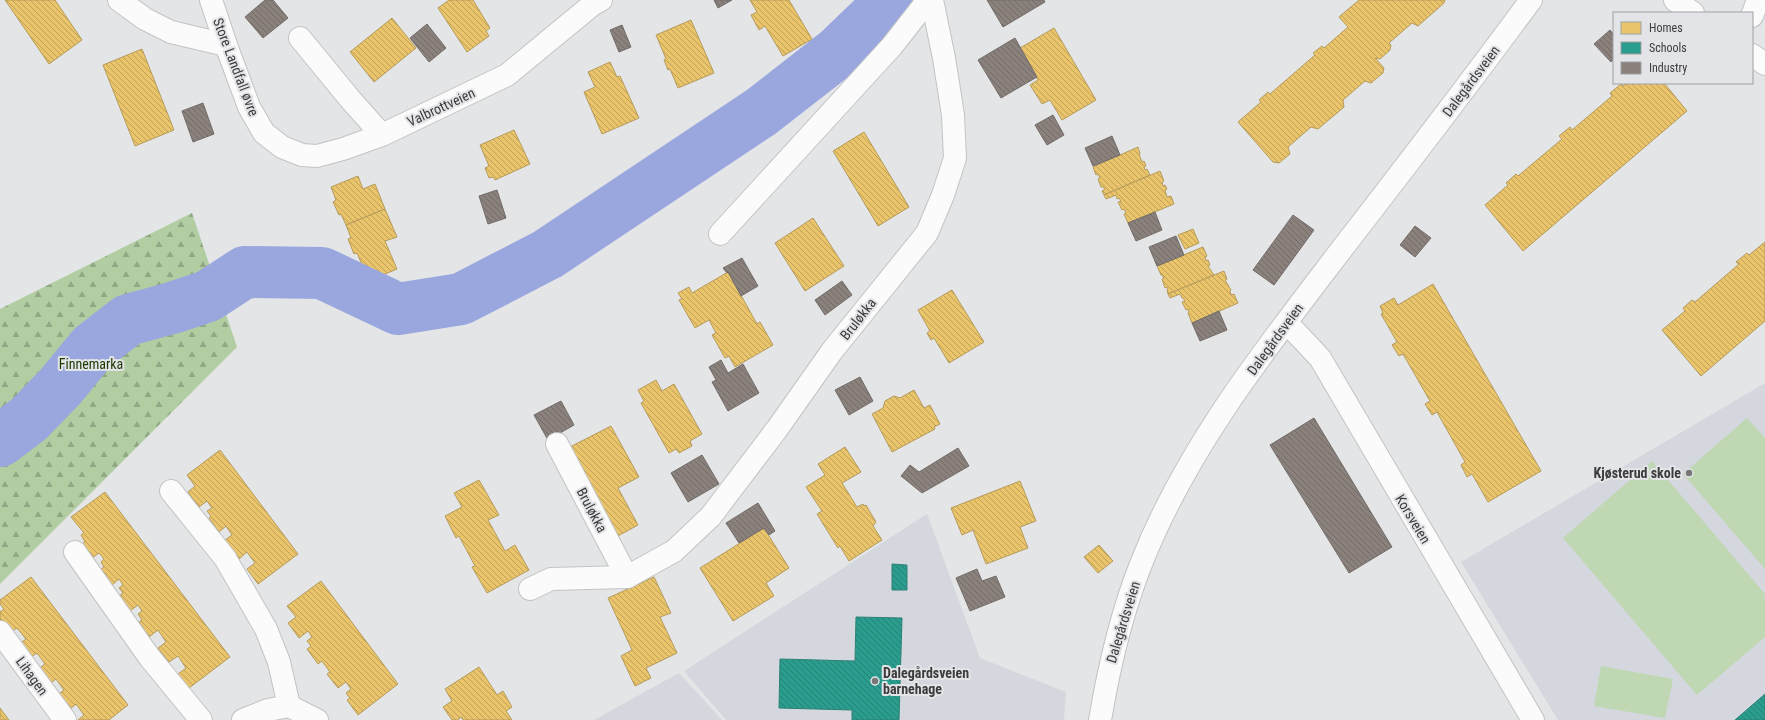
<svg xmlns="http://www.w3.org/2000/svg" width="1765" height="720" viewBox="0 0 1765 720" font-family="'Roboto Condensed',sans-serif">
<style>
.built{fill:#d4d7dd}
.green{fill:#c0d7b3}
.forest{fill:url(#forest-firs)}
.homes{fill:url(#homes-back-hatch);stroke:#b59b5c}
.schools{fill:url(#schools-back-hatch);stroke:#2f8076}
.industry{fill:url(#industry-back-hatch);stroke:#736c69}
.lines{fill:none;stroke-linecap:round;stroke-linejoin:round}
.river{stroke:#9aa7df;stroke-width:52}
.minor-casing{stroke:#c2c3c4;stroke-width:24}
.minor{stroke:#fbfbfb;stroke-width:22}
.poi-dot{fill:#777778;stroke:#e3e4e7;stroke-width:1.5}
.labels{text-anchor:middle;stroke-width:4;stroke-linejoin:round;paint-order:stroke}
.street-label{font-size:14px;fill:#3c3c3d;stroke:#e3e4e7}
.park-label{font-size:14px;fill:#1c3900;stroke:#e3e4e7}
.poi-label{font-size:14px;font-weight:bold;fill:#3c3c3d;stroke:#e3e4e7;text-anchor:end}
</style>
<defs>
<pattern id="forest-firs" width="22" height="20" patternUnits="userSpaceOnUse"><rect width="22" height="20" fill="#b2cda2"/><path d="M5 1l3.5 6h-7zM16 11l3.5 6h-7z" fill="#92a885"/></pattern>
<pattern id="homes-back-hatch" width="6" height="6" patternUnits="userSpaceOnUse"><rect width="6" height="6" fill="#e9c46a"/><path d="M-1 5l2 2M0 0l6 6M5-1l2 2" fill="none" stroke="#bea058"/></pattern>
<pattern id="schools-back-hatch" width="6" height="6" patternUnits="userSpaceOnUse"><rect width="6" height="6" fill="#2a9d8f"/><path d="M-1 5l2 2M0 0l6 6M5-1l2 2" fill="none" stroke="#258176"/></pattern>
<pattern id="industry-back-hatch" width="6" height="6" patternUnits="userSpaceOnUse"><rect width="6" height="6" fill="#8a817c"/><path d="M-1 5l2 2M0 0l6 6M5-1l2 2" fill="none" stroke="#726b67"/></pattern>
</defs>
<rect width="100%" height="100%" fill="#e4e5e6"/>
<!-- built -->
<g class="built">
<path d="M1765,383V720H1558L1461,562Z"/>
<path d="M927,514L980,658L1066,692L1064,720H726L684,671Z"/>
<path d="M679,673L722,720H594Z"/>
</g>
<!-- green -->
<g class="green">
<path d="M1747,418L1765,438V569L1683,474Z"/>
<path d="M1652,461L1765,594V637L1697,695L1563,538Z"/>
<path d="M1601,666L1673,679L1665,718L1594,706Z"/>
</g>
<!-- forest -->
<path class="forest" d="M192,213L237,347L0,584V309Z"/>
<!-- homes -->
<g class="homes">
<path d="M5,0H55L82,40L49,64Z"/>
<path d="M449,0H473L490,28L486,31L489,36L467,52L438,8Z"/>
<path d="M750,0H789L812,39L783,56L765,26L759,30L751,15L757,12Z"/>
<path d="M1359,0H1445L1444,3L1418,26L1412,23L1389,43L1391,45L1390,50L1380,59L1375,58L1384,68L1383,73L1371,83L1365,81L1343,100L1344,107L1318,129L1311,127L1288,147L1290,154L1279,163L1273,162L1238,122L1261,102L1259,100L1268,92L1270,94L1315,55L1313,53L1322,46L1324,48L1348,27L1339,17Z"/>
<path d="M392,18L416,48L374,82L350,52Z"/>
<path d="M691,20L714,73L678,88L670,69L668,70L664,60L666,59L656,35Z"/>
<path d="M1054,28L1096,100L1062,120L1050,100L1042,104L1030,85L1038,80L1020,48Z"/>
<path d="M142,49L174,130L135,146L103,65Z"/>
<path d="M610,62L617,77L620,76L639,118L602,134L584,92L595,87L588,72Z"/>
<path d="M1627,83H1664L1687,111L1523,251L1485,205L1508,185L1506,183L1516,174L1518,176L1562,139L1559,136L1570,127L1572,130L1612,96L1610,93L1621,84L1623,86Z"/>
<path d="M514,130L530,164L495,180L493,177L489,178L485,168L489,166L480,145Z"/>
<path d="M864,132L909,207L878,226L833,151Z"/>
<path d="M1138,147L1140,154H1139L1142,162L1144,161L1146,166L1144,167L1145,170L1147,169L1150,175L1104,195L1102,191L1105,189L1103,187H1101L1098,179L1100,178L1098,174L1096,175L1093,167Z"/>
<path d="M1160,171L1164,181L1162,182L1163,186L1165,185L1167,189L1165,190L1167,197L1171,196L1174,204L1128,223L1124,214L1126,213L1124,209L1122,210L1118,202L1121,201L1119,198L1117,199L1116,195L1106,199L1104,195Z"/>
<path d="M358,176L363,189L375,184L385,209L346,225L341,214L339,215L333,202L336,200L331,187Z"/>
<path d="M385,209L397,237L385,241L397,269L369,281L357,253L354,254L348,239L351,238L346,225Z"/>
<path d="M813,218L844,266L805,291L775,243Z"/>
<path d="M1193,229L1199,243L1185,249L1178,235Z"/>
<path d="M1765,242V321L1701,376L1662,330L1685,311L1683,308L1692,300L1695,302L1739,264L1736,262L1747,253L1749,255Z"/>
<path d="M1203,247L1207,256L1205,257L1206,261L1208,260L1210,265L1208,266L1214,275L1168,294L1167,290L1168,289L1167,287L1165,288L1162,279L1164,278L1162,275H1161L1157,266Z"/>
<path d="M1224,271L1227,279L1225,280L1231,290L1230,291L1231,295L1234,294L1238,303L1192,323L1188,313L1189,312L1188,309L1186,310L1182,302L1185,301L1183,298H1182L1180,294L1170,298L1168,294Z"/>
<path d="M728,272L757,324L760,322L773,345L735,367L729,356L725,358L712,335L716,333L709,320L695,328L679,300L682,299L678,293L689,287L692,293Z"/>
<path d="M1433,284L1541,471L1488,502L1472,474L1467,477L1461,465L1465,462L1437,412L1432,415L1425,404L1430,401L1403,354L1399,356L1392,345L1397,342L1381,314L1383,313L1380,306L1394,298L1398,305Z"/>
<path d="M952,290L984,342L949,363L934,338L931,340L927,333L930,331L918,310Z"/>
<path d="M656,380L662,391L674,384L702,434L690,441L692,446L679,453L676,449L669,453L641,403L644,401L638,390Z"/>
<path d="M914,390L924,408L930,405L940,424L934,427L935,429L892,452L872,414L883,408L885,401L894,396L900,398Z"/>
<path d="M611,426L639,477L618,488L638,525L616,537L568,448Z"/>
<path d="M845,447L861,472L842,483L857,507L863,504L864,506L866,505L876,522L873,526L882,540L849,561L840,546L838,548L817,514L822,511L806,487L825,475L818,464Z"/>
<path d="M220,450L298,554L258,584L247,569L255,563L247,552L239,559L225,540L232,535L226,526L219,532L209,518L211,516L207,511L212,508L207,501L199,507L188,492L195,486L187,475Z"/>
<path d="M479,480L499,515L488,520L505,551L515,545L529,570L487,593L472,567L475,566L459,536L456,538L445,516L462,507L454,493Z"/>
<path d="M1020,481L1036,521L1020,527L1028,548L986,564L973,530L962,535L951,508Z"/>
<path d="M105,492L230,657L189,688L178,674L186,668L178,656L169,662L158,648L166,642L158,630L149,637L139,622L142,620L138,614L142,611L138,605L130,611L119,596L123,593L119,588L123,585L119,579L112,585L100,570L104,567L101,562L104,559L99,553L92,558L81,545L85,542L81,535L84,533L71,517Z"/>
<path d="M764,528L789,568L766,583L774,596L733,621L700,568Z"/>
<path d="M1099,545L1113,561L1098,573L1084,557Z"/>
<path d="M31,577L128,705L109,720H78L84,715L76,704L68,711L56,696L64,690L56,679L48,685L37,670L45,664L37,653L28,659L18,645L26,639L17,628L9,633L0,621V612L4,609L0,604V600Z"/>
<path d="M654,577L671,613L660,617L677,653L646,668L651,678L635,686L621,656L632,650L608,598Z"/>
<path d="M321,581L398,684L358,715L347,700L350,698L346,693L351,689L346,682L338,688L327,674L330,672L322,661L318,664L307,649L311,646L307,641L312,637L308,631L299,638L288,623L296,617L287,606Z"/>
<path d="M479,667L497,695L503,691L512,707L506,711L512,720H463L462,717L457,720H452L443,707L452,701L445,689Z"/>
<path d="M0,708L9,720H0Z"/>
</g>
<!-- schools -->
<g class="schools">
<path d="M892,564L907,565V590H892Z"/>
<path d="M856,617L902,618L899,720H852V710L779,708L780,659L855,661Z"/>
<path d="M1765,694V720H1735Z"/>
</g>
<!-- industry -->
<g class="industry">
<path d="M265,0H273L288,18L263,38L245,17Z"/>
<path d="M714,0H732L718,8Z"/>
<path d="M987,0H1044L1045,2L1003,27Z"/>
<path d="M427,24L446,48L429,62L410,38Z"/>
<path d="M622,25L631,47L619,52L610,30Z"/>
<path d="M1610,30L1614,35V59L1611,62L1594,44Z"/>
<path d="M1015,38L1037,77L1001,98L978,60Z"/>
<path d="M203,103L214,134L193,142L182,111Z"/>
<path d="M1053,115L1064,135L1047,145L1035,125Z"/>
<path d="M1112,136L1120,155L1093,166L1085,148Z"/>
<path d="M497,190L506,218L488,224L479,196Z"/>
<path d="M1155,212L1162,230L1136,241L1128,223Z"/>
<path d="M1293,215L1314,230L1274,285L1253,270Z"/>
<path d="M1415,226L1431,238L1415,257L1400,245Z"/>
<path d="M1176,236L1184,255L1157,266L1149,247Z"/>
<path d="M742,258L758,286L741,296L728,272L727,273L723,268Z"/>
<path d="M842,281L852,295L825,315L815,300Z"/>
<path d="M1219,311L1227,330L1200,341L1192,323Z"/>
<path d="M721,360L728,373L743,364L759,393L728,411L712,382L716,380L709,367Z"/>
<path d="M860,377L873,401L849,415L835,390Z"/>
<path d="M561,401L574,425L548,440L534,415Z"/>
<path d="M1314,418L1392,547L1349,573L1270,445Z"/>
<path d="M958,448L969,466L922,493L901,476L910,465L919,472Z"/>
<path d="M702,455L719,484L688,502L671,473Z"/>
<path d="M758,503L775,531L769,535L764,528L739,543L726,523Z"/>
<path d="M977,569L982,581L996,576L1005,597L970,611L956,578Z"/>
</g>
<g class="lines">
<!-- river -->
<path class="river" d="M0,441L29,419L60,387L93,347L128,320L172,308L208,296L245,272L322,273L398,309L461,299L548,254L761,112L838,52L892,0"/>
<defs>
<g id="minor">
<path d="M119,0L145,19L171,32L226,45"/>
<path d="M211,0L226,45L249,107L264,133L282,147L302,155L317,156L343,149L382,135L507,75L592,5L601,0"/>
<path d="M1675,0L1693,13"/>
<path d="M1752,16L1758,0"/>
<path d="M300,38L350,99L382,135"/>
<path d="M1752,55L1765,64"/>
<path d="M720,234L892,46L928,0"/>
<path d="M1287,323L1320,358L1533,720"/>
<path d="M557,444L627,577"/>
<path d="M171,491L225,558L266,629L279,662L289,706"/>
<path d="M75,552L150,658L201,720"/>
<path d="M530,589L551,579L627,577L674,551L711,516L777,429L832,351L927,233L943,195L955,158L953,115L944,58L932,0"/>
<path d="M0,632L65,720"/>
<path d="M243,720L268,710L289,706L317,720"/>
<path d="M1100,720C1109,667 1121,614 1141,564C1188,444 1271,342 1348,241C1410,161 1471,81 1531,0"/>
</g>
</defs>
<!-- minor casing -->
<use href="#minor" class="minor-casing"/>
<!-- minor -->
<use href="#minor" class="minor"/>
</g>
<!-- markers -->
<g class="poi-dot">
<circle cx="1689" cy="473" r="4"/>
<circle cx="875" cy="681" r="4"/>
</g>
<g class="labels">
<!-- street labels -->
<g class="street-label">
<text transform="translate(236 67) rotate(69)" y="5">Store Landfall øvre</text>
<text transform="translate(1471 81) rotate(-53)" y="5">Dalegårdsveien</text>
<text transform="translate(441 107) rotate(-25)" y="5">Valbrottveien</text>
<text transform="translate(858 319) rotate(-52)" y="5">Bruløkka</text>
<text transform="translate(1275 339) rotate(-54)" y="5">Dalegårdsveien</text>
<text transform="translate(592 510) rotate(62)" y="5">Bruløkka</text>
<text transform="translate(1413 519) rotate(59)" y="5">Korsveien</text>
<text transform="translate(1123 622) rotate(-73)" y="5">Dalegårdsveien</text>
<text transform="translate(32 676) rotate(54)" y="5">Lihagen</text>
</g>
<!-- park labels -->
<g class="park-label">
<text x="91" y="369">Finnemarka</text>
</g>
<!-- poi labels -->
<g class="poi-label">
<text x="1681" y="478">Kjøsterud skole</text>
<text x="883" y="678" text-anchor="start">Dalegårdsveien<tspan x="883" dy="16">barnehage</tspan></text>
</g>
</g>
<!-- legend -->
<rect x="1613" y="12" width="140" height="72" fill="#e3e4e7" stroke="#a0a1a3"/>
<rect x="1621" y="22" width="20" height="12" fill="#e9c46a" stroke="#a0a1a3"/>
<text x="1649" y="32" font-size="12" fill="#3c3c3d">Homes</text>
<rect x="1621" y="42" width="20" height="12" fill="#2a9d8f" stroke="#a0a1a3"/>
<text x="1649" y="52" font-size="12" fill="#3c3c3d">Schools</text>
<rect x="1621" y="62" width="20" height="12" fill="#8a817c" stroke="#a0a1a3"/>
<text x="1649" y="72" font-size="12" fill="#3c3c3d">Industry</text>
</svg>
